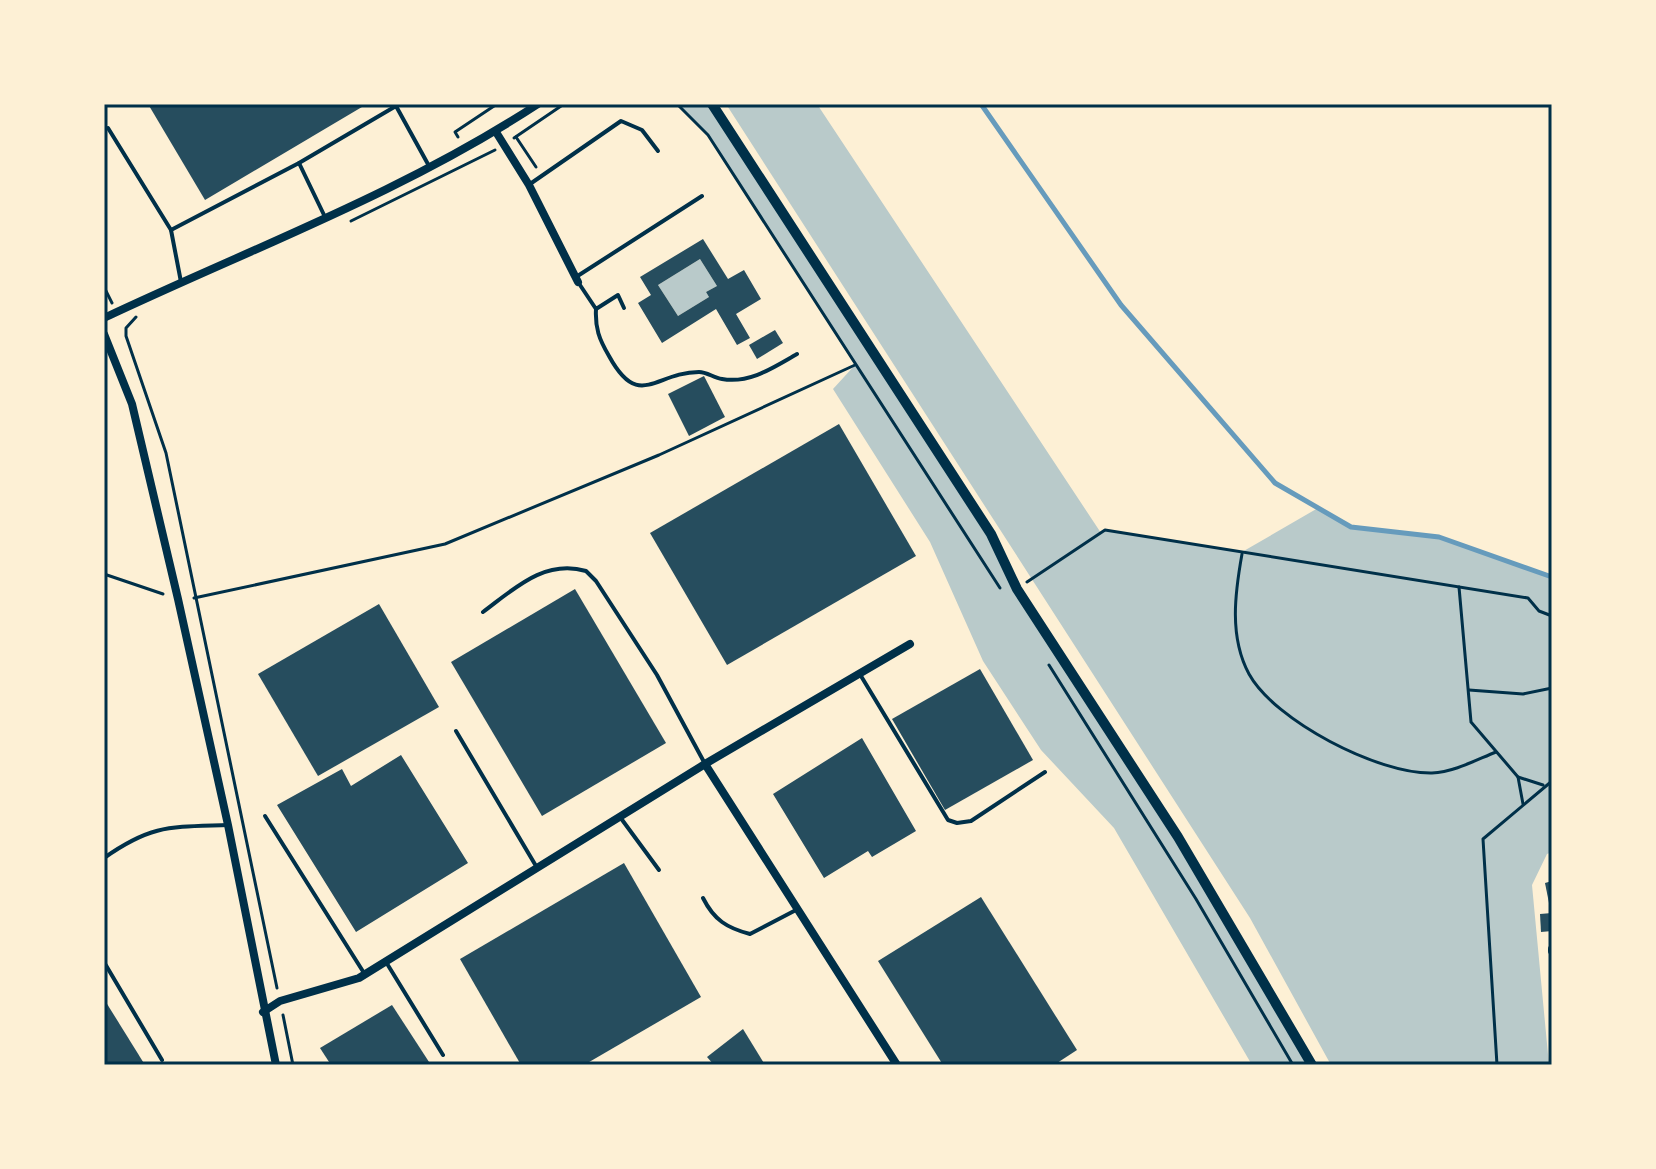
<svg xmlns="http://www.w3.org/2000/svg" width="1656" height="1169" viewBox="0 0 1656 1169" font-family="Cabin,sans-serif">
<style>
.green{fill:#b9caca}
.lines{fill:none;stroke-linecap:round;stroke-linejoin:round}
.stream{stroke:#669bbc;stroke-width:5}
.building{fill:#264d5e;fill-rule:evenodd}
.path{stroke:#003049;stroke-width:3}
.service{stroke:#003049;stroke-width:4}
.minor{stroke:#003049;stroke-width:8}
.tertiary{stroke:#003049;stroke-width:10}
.neatline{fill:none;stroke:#003049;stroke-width:3}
</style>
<rect width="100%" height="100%" fill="#fdf0d5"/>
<!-- green -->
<g class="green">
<path d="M677,104H712L1178,837L1312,1065H1252L1114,828L1041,750L983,661L930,542L833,389L855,365L708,135Z"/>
<path d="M726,104H817L1101,533L1105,530L1242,552L1318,508L1351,527L1439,537L1552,578V852L1547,854L1532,885L1549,1065H1331L1250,918Z"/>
<path d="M700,259L717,286L706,292L709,297L678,316L658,285Z"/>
</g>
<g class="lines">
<!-- stream -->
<path class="stream" d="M981,104L1121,305L1275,483L1351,527L1439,537L1552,577"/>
</g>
<!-- building -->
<g class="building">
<path d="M148,104H367L205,200Z"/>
<path d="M703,239L728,279L744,270L761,299L736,314L750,338L737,345L716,309L662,343L638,303L651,295L640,277ZM700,259L717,286L706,292L709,297L678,316L658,285Z"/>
<path d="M775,330L783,343L757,359L749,345Z"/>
<path d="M704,376L725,417L689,436L668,394Z"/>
<path d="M839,424L916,556L727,665L650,533Z"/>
<path d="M575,589L666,743L542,816L451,662Z"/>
<path d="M379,604L439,707L318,776L258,674Z"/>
<path d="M980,669L1033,760L945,810L892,719Z"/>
<path d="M862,738L916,831L872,857L868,851L824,878L773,794Z"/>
<path d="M401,755L468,863L356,932L277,805L342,769L351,786Z"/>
<path d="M624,863L701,997L584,1065H521L460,959Z"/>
<path d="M1552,881V913H1551L1545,883Z"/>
<path d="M981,897L1077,1050L1054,1065H943L878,961Z"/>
<path d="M1552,913V931L1541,932L1540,914Z"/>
<path d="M104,999L145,1065H104Z"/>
<path d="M392,1005L431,1065H331L320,1048Z"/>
<path d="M743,1029L765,1065H714L707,1057Z"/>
</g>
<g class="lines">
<!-- path -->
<g class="path">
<path d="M677,104L708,135L1000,588"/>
<path d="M458,137L455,132L497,104"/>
<path d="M516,137L536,167"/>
<path d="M514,138L564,104"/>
<path d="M351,221L495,150"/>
<path d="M104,287L112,303"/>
<path d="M136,317L126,328V336L166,453L277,988"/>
<path d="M1242,554C1235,593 1229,637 1249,674C1275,721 1378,774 1432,773C1454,772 1476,760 1496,752"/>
<path d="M104,574L163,594"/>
<path d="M1027,582L1105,530L1528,598L1539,611L1552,616"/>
<path d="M1459,587L1471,722L1518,777L1543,785"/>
<path d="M194,598L445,544L659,455L855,365"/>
<path d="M1049,665L1196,899L1293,1065"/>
<path d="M1469,690L1523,694L1552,688"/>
<path d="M1518,777L1523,804"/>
<path d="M283,1015L293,1065"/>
<path d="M1497,1065L1483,839L1552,781"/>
</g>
<!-- service -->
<g class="service">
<path d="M108,128L171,230L181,282"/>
<path d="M299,163L325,217"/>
<path d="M530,184L621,121L642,130L658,151"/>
<path d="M171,230L299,163L396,106L429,166"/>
<path d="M576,277L702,196"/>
<path d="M578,282L596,309L618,295L624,308"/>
<path d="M596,309C595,328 599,339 609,356C639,411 655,372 699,372C707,372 714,378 722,379C750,384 774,367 797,354"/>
<path d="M483,612C514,589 544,559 586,571L596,581L657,675L704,762"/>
<path d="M861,676L948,820L957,823L971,821L1045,772"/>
<path d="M456,731L536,866"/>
<path d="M265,816L364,973"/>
<path d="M620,817L659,870"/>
<path d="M104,858C152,824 171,827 228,825"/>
<path d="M703,898C714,920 727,928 750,934L796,910"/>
<path d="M104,962L162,1060"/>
<path d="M386,962L443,1055"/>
</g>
<!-- minor -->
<g class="minor">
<path d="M496,132L529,185L578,282"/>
<path d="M104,318C250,249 402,193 538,104"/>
<path d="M104,334L132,404L178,599L228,825L276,1065"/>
<path d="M705,764L897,1065"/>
<path d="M1552,949V951"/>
<path d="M263,1012L280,1001L359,978L705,764L910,644"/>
</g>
<!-- tertiary -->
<path class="tertiary" d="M712,104L991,534L1017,589L1178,837L1312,1065"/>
</g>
<!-- border -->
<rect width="1656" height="1169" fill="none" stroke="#fdf0d5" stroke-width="212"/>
<rect x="106" y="106" width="1444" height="957" class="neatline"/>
</svg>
